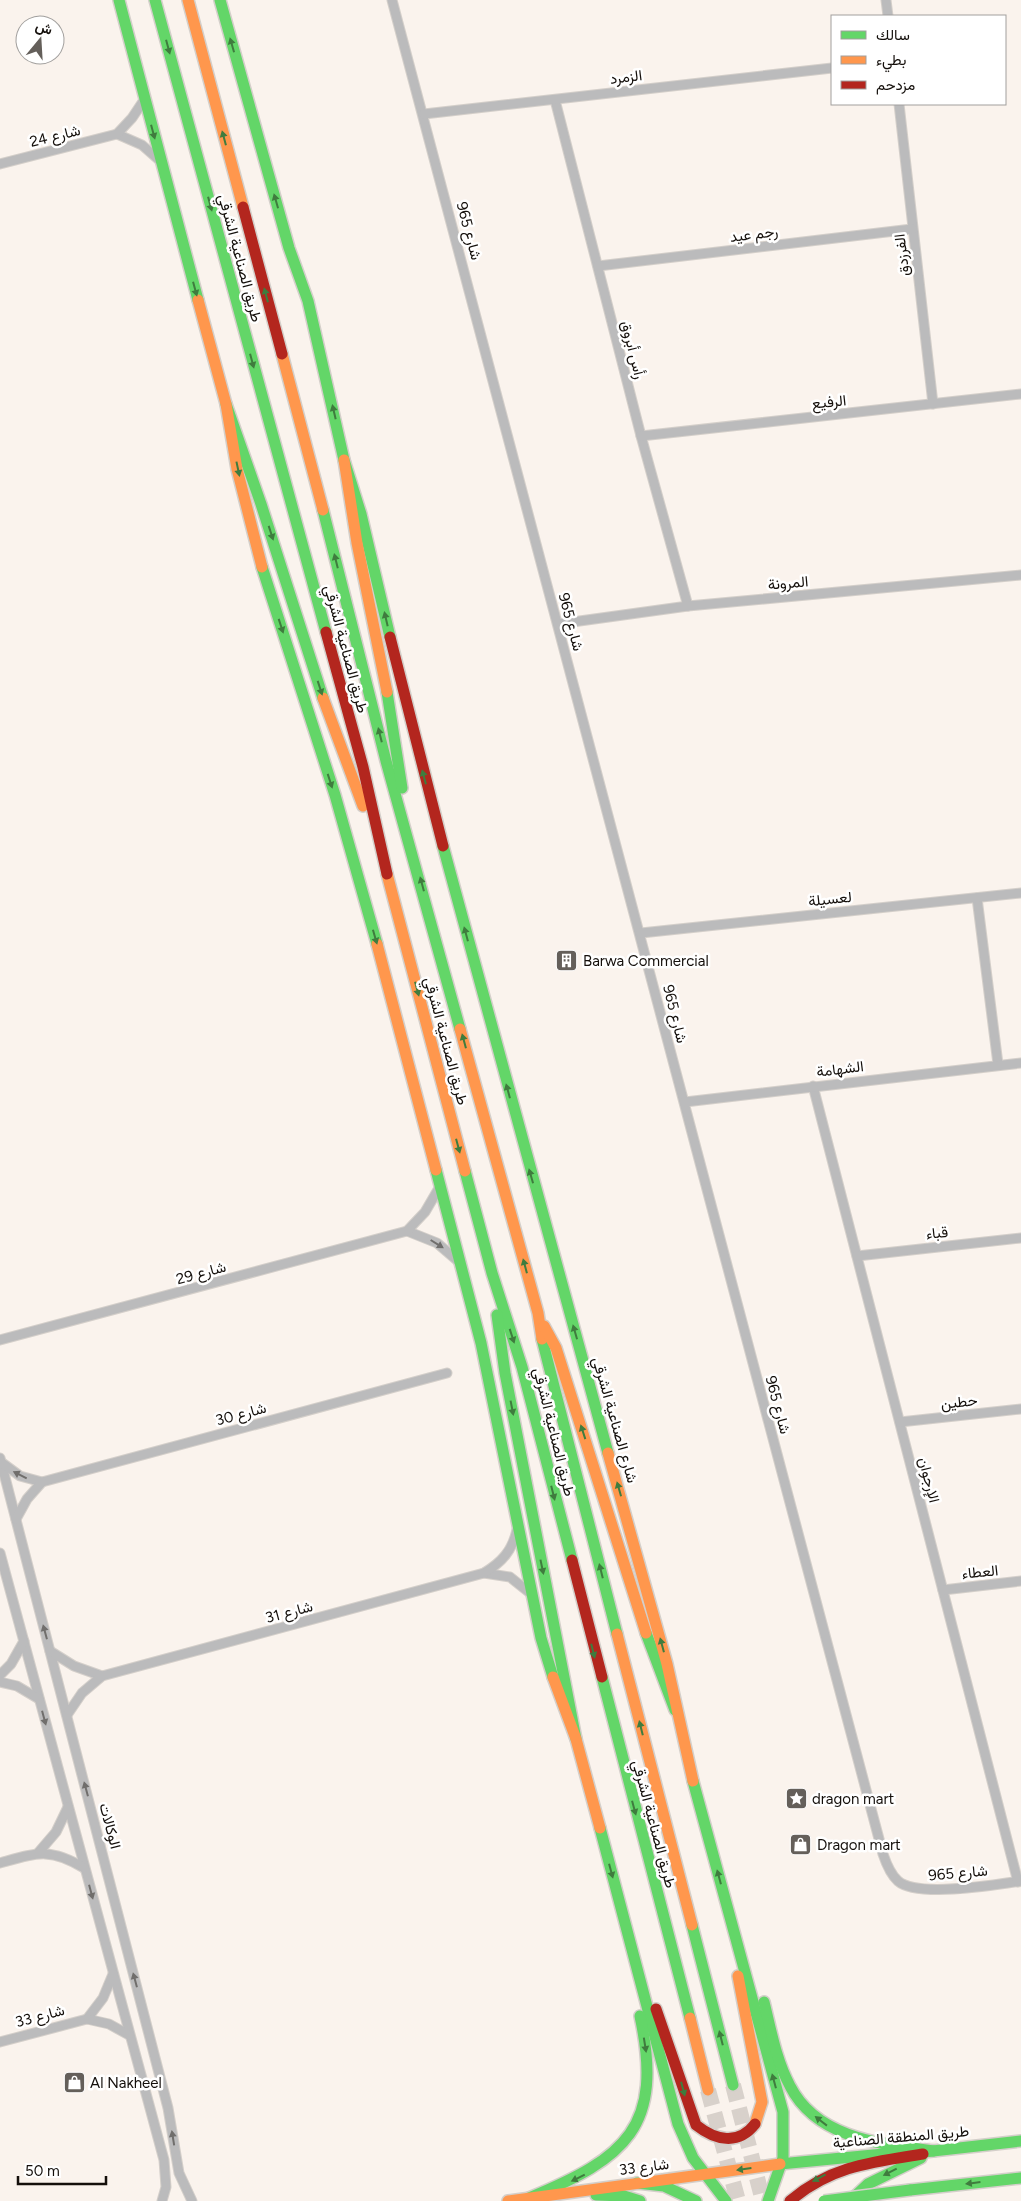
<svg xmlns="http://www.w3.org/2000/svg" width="1021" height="2201" viewBox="0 0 1021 2201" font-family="Figtree,Vazirmatn,sans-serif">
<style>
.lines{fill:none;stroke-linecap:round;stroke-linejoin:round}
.highway-tunnel{stroke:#d8d1cb;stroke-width:16;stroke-dasharray:16 8;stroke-linecap:butt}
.street-casing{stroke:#d4cfca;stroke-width:11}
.fast-casing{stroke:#d4cfca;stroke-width:14}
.slow-casing{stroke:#d4cfca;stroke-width:14}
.jam-casing{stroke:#d4cfca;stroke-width:14}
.street{stroke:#bbbbbc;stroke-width:9}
.fast{stroke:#63d668;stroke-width:11}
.slow{stroke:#ff974d;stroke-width:11}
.jam{stroke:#b3261e;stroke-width:11}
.fast-bridge-casing{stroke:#d4cfca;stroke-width:14;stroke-linecap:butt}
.fast-bridge{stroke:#63d668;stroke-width:11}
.oneway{fill:#3f7c3e}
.oneway2{fill:#706e6c}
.labels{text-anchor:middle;stroke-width:5;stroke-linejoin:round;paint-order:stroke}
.street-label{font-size:15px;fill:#140f0b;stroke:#fff}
.poi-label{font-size:15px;fill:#140f0b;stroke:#fff;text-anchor:start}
</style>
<rect width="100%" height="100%" fill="#faf3ed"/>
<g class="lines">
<!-- highway-tunnel -->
<g class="highway-tunnel">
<path d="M733,2085L763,2201"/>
<path d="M708,2090L738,2201"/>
</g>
<defs>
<g id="street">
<path d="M392,0L883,1854C886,1863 890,1874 898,1881C917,1898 995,1885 1021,1881"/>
<path d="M886,0L888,16"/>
<path d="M555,100L641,436L688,606"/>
<path d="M899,104L933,404"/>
<path d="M424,114L832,68"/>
<path d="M117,134L142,145L159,160"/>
<path d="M0,164L117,134L132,118L144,100"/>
<path d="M598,266L912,229"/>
<path d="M641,436L1021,394"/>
<path d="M558,624L688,606L1021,575"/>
<path d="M977,898L998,1064"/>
<path d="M641,933L1021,893"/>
<path d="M813,1086L1018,1882"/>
<path d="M685,1102L1021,1063"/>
<path d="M407,1231L437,1243L458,1261"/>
<path d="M857,1256L1021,1238"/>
<path d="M0,1340L407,1231L425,1212L439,1188"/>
<path d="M900,1422L1021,1409"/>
<path d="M0,1458L168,2108L179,2173L192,2201"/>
<path d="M1,1462L20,1476L42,1482L447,1373"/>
<path d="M16,1519L27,1499L42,1482"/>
<path d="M0,1553L164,2160L166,2187L162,2201"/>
<path d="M484,1573L510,1577L530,1593"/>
<path d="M943,1590L1021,1581"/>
<path d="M50,1651L74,1666L102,1676"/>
<path d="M0,1675L11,1664L24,1641"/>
<path d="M0,1682L17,1686L39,1699"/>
<path d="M67,1715L82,1693L102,1676L484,1573C502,1562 512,1551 517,1530"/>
<path d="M38,1853L56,1832L68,1807"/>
<path d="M0,1863C36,1853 50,1847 84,1868"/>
<path d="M87,2019L103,1998L113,1974"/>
<path d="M0,2042L87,2019L109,2024L129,2035"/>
</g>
<g id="fast">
<path d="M119,0L198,300"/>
<path d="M155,0L326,632"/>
<path d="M220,0L289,248L308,301L344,460L361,514L390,637"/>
<path d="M226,404L261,504L323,698"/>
<path d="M323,510L386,761L460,1029"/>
<path d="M262,567L335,795L377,944"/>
<path d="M387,692L402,788"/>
<path d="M443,846L608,1453"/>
<path d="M436,1170L481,1343L541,1638L553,1677"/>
<path d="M465,1171L492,1273L522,1367L572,1560"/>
<path d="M497,1315L505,1373L576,1739"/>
<path d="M542,1339L617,1634"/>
<path d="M646,1633L675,1710"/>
<path d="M602,1677L690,2018"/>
<path d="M693,1781L783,2112V2158L768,2201"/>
<path d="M600,1828L678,2124L693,2158L726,2201"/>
<path d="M692,1925L733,2085"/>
<path d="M764,2002C771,2030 776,2060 790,2086C817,2139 881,2144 934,2151"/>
<path d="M924,2152L1021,2141"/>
<path d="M780,2164L894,2153"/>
<path d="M637,2183L664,2186L696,2201"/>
<path d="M910,2190L1021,2178"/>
<path d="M596,2195L624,2196L640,2201"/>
<path d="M529,2198C626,2158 664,2127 640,2016"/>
<path d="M851,2200L868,2184L921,2158"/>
</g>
<g id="slow">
<path d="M188,0L243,207"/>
<path d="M198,300L226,404L237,469L262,567"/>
<path d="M282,354L323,510"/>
<path d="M344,460L357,543L387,692"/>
<path d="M323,698L363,806"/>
<path d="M387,874L465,1171"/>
<path d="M377,944L436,1170"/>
<path d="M460,1029L538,1313L542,1339"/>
<path d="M544,1326L556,1348L646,1633"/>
<path d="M608,1453L667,1664L693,1781"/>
<path d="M617,1634L692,1925"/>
<path d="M553,1677L576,1739L600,1828"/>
<path d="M738,1976L762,2102L755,2124"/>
<path d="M690,2018L708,2090"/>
<path d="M508,2201L780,2164"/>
</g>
<g id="jam">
<path d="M243,207L282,354"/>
<path d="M326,632L363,767L387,874"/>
<path d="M390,637L443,846"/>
<path d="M572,1560L602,1677"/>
<path d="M656,2009L696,2125C715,2140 738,2146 755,2124"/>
<path d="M790,2201C831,2166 872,2162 923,2154"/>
</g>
</defs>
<!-- street casing -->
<use href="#street" class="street-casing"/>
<!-- fast casing -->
<use href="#fast" class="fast-casing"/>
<!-- slow casing -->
<use href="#slow" class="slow-casing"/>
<!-- jam casing -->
<use href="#jam" class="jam-casing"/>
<!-- street -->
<use href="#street" class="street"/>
<!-- fast -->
<use href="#fast" class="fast"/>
<!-- slow -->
<use href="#slow" class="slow"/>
<!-- jam -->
<use href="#jam" class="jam"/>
<defs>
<path id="fast-bridge" d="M824,2201L910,2190"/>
</defs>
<!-- fast-bridge casing -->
<use href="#fast-bridge" class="fast-bridge-casing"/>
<!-- fast-bridge -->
<use href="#fast-bridge" class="fast-bridge"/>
</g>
<!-- one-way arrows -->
<defs><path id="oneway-solid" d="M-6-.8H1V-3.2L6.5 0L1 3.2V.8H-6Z" transform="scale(1.25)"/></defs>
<g class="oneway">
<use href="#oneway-solid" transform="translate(232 45) rotate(-106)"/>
<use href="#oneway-solid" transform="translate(168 47) rotate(75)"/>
<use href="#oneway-solid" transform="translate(153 132) rotate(75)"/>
<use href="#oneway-solid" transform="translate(224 138) rotate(-105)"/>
<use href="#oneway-solid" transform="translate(276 201) rotate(-106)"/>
<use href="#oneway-solid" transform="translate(210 204) rotate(75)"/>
<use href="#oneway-solid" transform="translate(195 289) rotate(75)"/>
<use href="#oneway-solid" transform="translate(266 295) rotate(-105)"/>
<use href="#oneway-solid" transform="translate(252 361) rotate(75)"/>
<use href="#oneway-solid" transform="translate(334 412) rotate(-103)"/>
<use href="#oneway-solid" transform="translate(238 469) rotate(78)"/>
<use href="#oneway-solid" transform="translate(271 533) rotate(72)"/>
<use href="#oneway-solid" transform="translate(336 561) rotate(-104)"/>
<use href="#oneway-solid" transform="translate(386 619) rotate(-103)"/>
<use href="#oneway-solid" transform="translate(281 626) rotate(72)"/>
<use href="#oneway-solid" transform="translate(320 688) rotate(72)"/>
<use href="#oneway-solid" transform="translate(380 735) rotate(-104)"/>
<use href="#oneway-solid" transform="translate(424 777) rotate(-105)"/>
<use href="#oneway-solid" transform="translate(330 781) rotate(72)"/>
<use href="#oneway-solid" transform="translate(422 884) rotate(-105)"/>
<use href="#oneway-solid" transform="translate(466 934) rotate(-105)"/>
<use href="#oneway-solid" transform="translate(375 937) rotate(74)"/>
<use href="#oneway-solid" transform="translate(417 989) rotate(75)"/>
<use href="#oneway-solid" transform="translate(464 1041) rotate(-105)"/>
<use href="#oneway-solid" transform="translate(508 1091) rotate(-105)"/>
<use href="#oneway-solid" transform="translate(458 1146) rotate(75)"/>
<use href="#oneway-solid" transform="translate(531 1176) rotate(-106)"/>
<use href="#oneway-solid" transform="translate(525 1266) rotate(-105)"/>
<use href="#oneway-solid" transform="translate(575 1332) rotate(-106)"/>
<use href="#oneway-solid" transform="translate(512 1336) rotate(72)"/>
<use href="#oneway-solid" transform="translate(512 1408) rotate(79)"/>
<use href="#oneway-solid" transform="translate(583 1432) rotate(-108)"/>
<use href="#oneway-solid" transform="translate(619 1489) rotate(-106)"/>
<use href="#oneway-solid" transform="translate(553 1493) rotate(76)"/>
<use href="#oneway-solid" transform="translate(542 1567) rotate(78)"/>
<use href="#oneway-solid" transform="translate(601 1571) rotate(-104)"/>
<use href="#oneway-solid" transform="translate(662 1645) rotate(-105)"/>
<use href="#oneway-solid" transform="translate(593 1651) rotate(76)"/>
<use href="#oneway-solid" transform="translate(641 1728) rotate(-104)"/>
<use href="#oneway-solid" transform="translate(634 1808) rotate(75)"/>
<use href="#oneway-solid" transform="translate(611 1871) rotate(75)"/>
<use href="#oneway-solid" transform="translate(719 1877) rotate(-105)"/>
<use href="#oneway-solid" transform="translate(721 2038) rotate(-104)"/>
<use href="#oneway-solid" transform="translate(645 2045) rotate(81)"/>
<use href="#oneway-solid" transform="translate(774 2081) rotate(-105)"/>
<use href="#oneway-solid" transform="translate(683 2089) rotate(75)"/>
<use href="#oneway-solid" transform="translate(821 2121) rotate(-142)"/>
<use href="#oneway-solid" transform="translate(744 2169) rotate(172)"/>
<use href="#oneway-solid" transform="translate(890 2172) rotate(153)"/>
<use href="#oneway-solid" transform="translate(578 2178) rotate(154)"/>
<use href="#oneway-solid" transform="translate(819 2178) rotate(152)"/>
<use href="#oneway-solid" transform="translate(973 2183) rotate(173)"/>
</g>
<g class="oneway2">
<use href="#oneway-solid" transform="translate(437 1244) rotate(32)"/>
<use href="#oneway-solid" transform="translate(20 1475) rotate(-153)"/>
<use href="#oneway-solid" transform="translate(45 1632) rotate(-105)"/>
<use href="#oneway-solid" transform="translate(44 1718) rotate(75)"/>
<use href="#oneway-solid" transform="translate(86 1789) rotate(-105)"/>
<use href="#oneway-solid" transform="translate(91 1892) rotate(75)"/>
<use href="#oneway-solid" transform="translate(135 1980) rotate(-105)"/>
<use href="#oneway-solid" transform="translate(173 2138) rotate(-99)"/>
</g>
<!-- icons -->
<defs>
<symbol id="building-square" viewBox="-11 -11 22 22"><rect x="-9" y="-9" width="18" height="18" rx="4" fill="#645f5a" stroke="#fff"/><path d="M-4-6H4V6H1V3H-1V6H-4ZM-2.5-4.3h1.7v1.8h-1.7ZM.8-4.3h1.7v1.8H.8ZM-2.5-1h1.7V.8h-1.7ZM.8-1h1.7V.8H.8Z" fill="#fff"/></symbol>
<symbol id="sight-square" viewBox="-11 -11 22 22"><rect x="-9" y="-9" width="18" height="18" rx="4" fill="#645f5a" stroke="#fff"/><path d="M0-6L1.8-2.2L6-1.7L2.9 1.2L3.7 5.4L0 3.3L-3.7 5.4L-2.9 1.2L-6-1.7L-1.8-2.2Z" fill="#fff"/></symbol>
<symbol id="shop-square" viewBox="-11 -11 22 22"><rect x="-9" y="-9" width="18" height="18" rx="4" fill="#645f5a" stroke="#fff"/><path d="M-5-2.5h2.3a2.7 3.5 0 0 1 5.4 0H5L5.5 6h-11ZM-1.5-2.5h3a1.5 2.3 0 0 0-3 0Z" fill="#fff"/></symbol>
</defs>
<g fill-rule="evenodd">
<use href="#building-square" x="554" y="948" width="25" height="25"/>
<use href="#sight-square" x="784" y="1786" width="25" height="25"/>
<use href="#shop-square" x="788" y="1832" width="25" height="25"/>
<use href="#shop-square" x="62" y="2070" width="25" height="25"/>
</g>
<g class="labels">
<!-- street labels -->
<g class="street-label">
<text transform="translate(626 77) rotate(-7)" y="5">الزمرد</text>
<text transform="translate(55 136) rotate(-14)" y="5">شارع 24</text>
<text transform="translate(469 231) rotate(75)" y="5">شارع 965</text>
<text transform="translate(754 234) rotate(-7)" y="5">رجم عيد</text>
<text transform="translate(902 255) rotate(-97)" y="5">الفرزدق</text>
<text transform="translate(240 258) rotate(75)" y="5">طريق الصناعية الشرقي</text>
<text transform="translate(633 350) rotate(76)" y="5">رأس أبروق</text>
<text transform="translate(829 402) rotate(-6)" y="5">الرفيع</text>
<text transform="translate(788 583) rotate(-5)" y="5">المرونة</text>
<text transform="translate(571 622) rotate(75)" y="5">شارع 965</text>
<text transform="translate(346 649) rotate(75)" y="5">طريق الصناعية الشرقي</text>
<text transform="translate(830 899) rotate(-6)" y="5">لعسيلة</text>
<text transform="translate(675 1014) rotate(76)" y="5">شارع 965</text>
<text transform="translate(446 1041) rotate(75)" y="5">طريق الصناعية الشرقي</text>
<text transform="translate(840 1069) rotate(-7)" y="5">الشهامة</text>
<text transform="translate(937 1233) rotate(-6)" y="5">قباء</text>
<text transform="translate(201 1273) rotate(-15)" y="5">شارع 29</text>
<text transform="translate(959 1402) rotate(-6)" y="5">حطين</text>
<text transform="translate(778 1405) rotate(75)" y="5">شارع 965</text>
<text transform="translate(241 1414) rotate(-15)" y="5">شارع 30</text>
<text transform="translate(615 1420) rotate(74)" y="5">شارع الصناعية الشرقي</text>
<text transform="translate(554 1432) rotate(76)" y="5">طريق الصناعية الشرقي</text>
<text transform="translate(929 1480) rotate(76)" y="5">الإرجوان</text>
<text transform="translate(980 1572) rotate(-6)" y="5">العطاء</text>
<text transform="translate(289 1612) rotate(-15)" y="5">شارع 31</text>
<text transform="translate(654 1824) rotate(75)" y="5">طريق الصناعية الشرقي</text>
<text transform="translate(110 1826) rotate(75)" y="5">الوكالات</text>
<text transform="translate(958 1873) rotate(-5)" y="5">شارع 965</text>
<text transform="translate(40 2016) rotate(-15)" y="5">شارع 33</text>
<text transform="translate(901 2137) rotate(-5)" y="5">طريق المنطقة الصناعية</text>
<text transform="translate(644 2167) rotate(-7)" y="5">شارع 33</text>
</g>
<!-- poi labels -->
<g class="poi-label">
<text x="583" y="966">Barwa Commercial</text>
<text x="812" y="1804">dragon mart</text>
<text x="817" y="1850">Dragon mart</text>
<text x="90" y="2088">Al Nakheel</text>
</g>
</g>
<!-- legend -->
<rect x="831" y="15" width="175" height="90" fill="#ffffff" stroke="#a19f9d"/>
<rect x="841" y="31" width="25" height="8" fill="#63d668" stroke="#a19f9d"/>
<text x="876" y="40" font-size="15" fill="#140f0b">سالك</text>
<rect x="841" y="56" width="25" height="8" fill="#ff974d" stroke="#a19f9d"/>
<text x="876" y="65" font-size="15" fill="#140f0b">بطيء</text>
<rect x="841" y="81" width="25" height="8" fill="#b3261e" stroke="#a19f9d"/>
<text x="876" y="90" font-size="15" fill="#140f0b">مزدحم</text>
<!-- north arrow -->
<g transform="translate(40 40) rotate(18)"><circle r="24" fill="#ffffff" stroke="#a19f9d"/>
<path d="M0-4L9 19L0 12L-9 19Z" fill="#645f5a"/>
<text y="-8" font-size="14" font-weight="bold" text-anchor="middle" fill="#140f0b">ش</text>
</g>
<!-- scale -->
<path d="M18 2176v8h88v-8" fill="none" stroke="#140f0b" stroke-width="2.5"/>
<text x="25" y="2176" font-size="15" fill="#140f0b" stroke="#ffffff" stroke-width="4" paint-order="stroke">50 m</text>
</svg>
